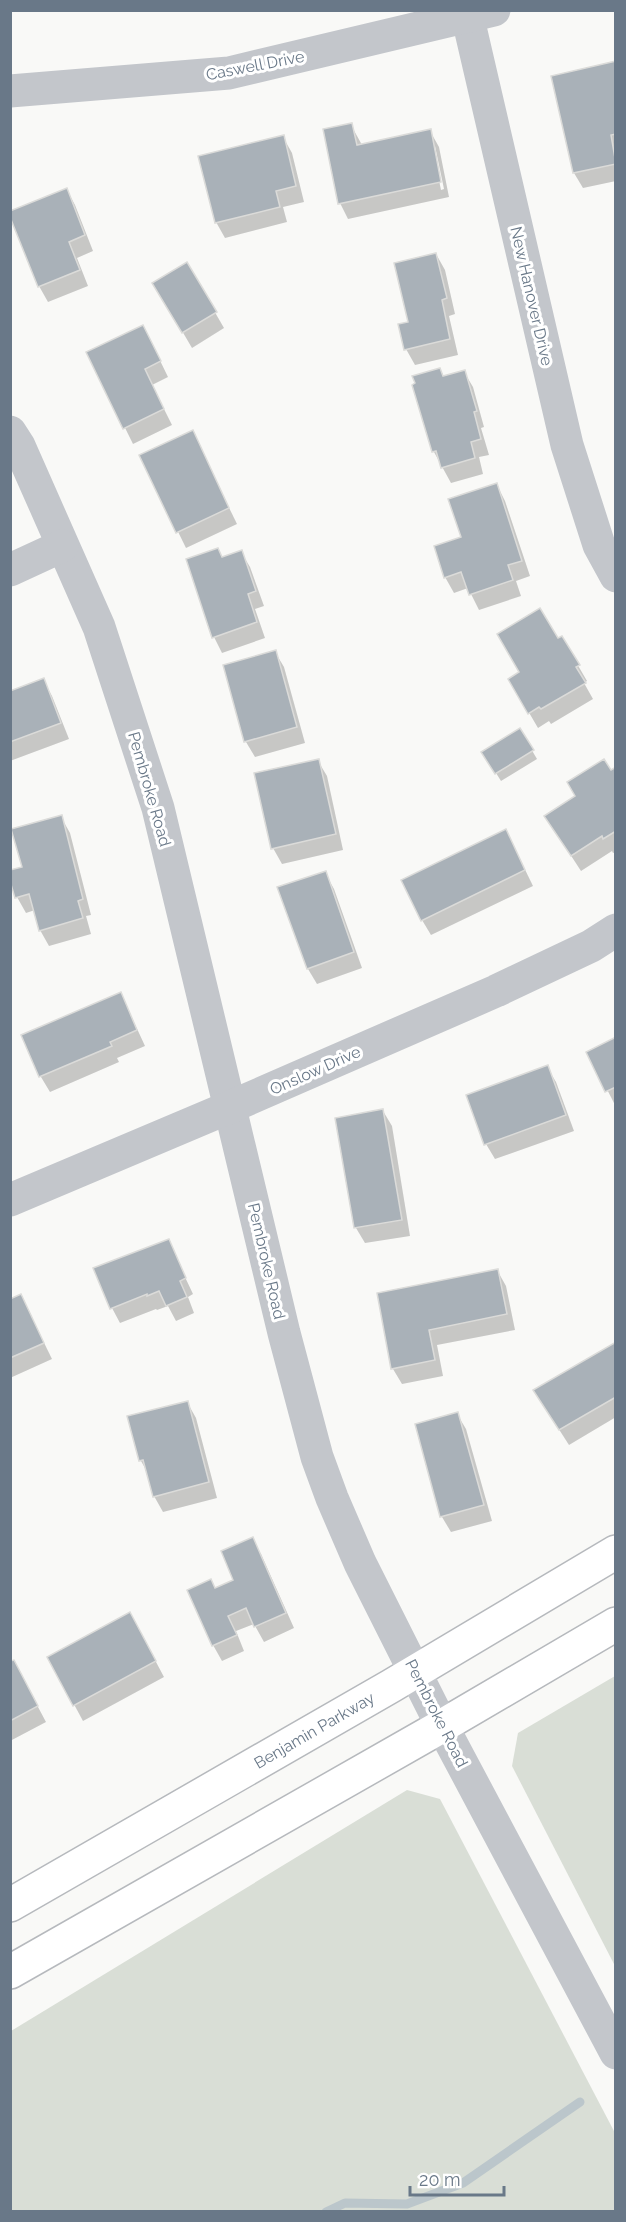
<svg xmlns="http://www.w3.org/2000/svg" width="626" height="2222" viewBox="0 0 626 2222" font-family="Raleway,sans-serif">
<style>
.green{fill:#d9ded6}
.shadow{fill:#0003;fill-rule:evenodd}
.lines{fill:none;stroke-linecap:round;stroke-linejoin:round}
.stream{stroke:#bbc6cb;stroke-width:9}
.building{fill:#a9b1b8;stroke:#dbdbd9;stroke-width:1.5}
.highway-casing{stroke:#b6b9bd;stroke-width:36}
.street{stroke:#c3c6cb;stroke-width:33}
.highway{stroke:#fff;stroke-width:33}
.labels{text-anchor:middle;stroke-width:6;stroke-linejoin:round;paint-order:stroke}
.street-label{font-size:16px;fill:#697888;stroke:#fff}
</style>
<rect width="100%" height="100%" fill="#f9f9f7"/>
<!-- green -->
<g class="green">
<path d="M615,1676V1966L512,1766L518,1733Z"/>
<path d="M407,1790L440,1799L615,2133V2211H11V2031Z"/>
</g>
<!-- shadow -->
<g class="shadow">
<path d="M616,63V181L583,188L574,173L552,77Z"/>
<path d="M351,125L362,145L430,131L439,147L449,197L348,219L340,203ZM432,146H435L444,189L441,190Z"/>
<path d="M283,137L292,153L304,202L283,207L287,222L225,238L216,222Z"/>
<path d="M67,190L75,205L93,251L77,258L88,286L48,302L39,286Z"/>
<path d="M436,254L445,270L455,314L449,316L458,355L415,365L406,349L409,323Z"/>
<path d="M187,264L224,328L192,348L154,283Z"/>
<path d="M151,342L168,377L152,385L172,425L133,444L88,353Z"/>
<path d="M440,369L444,377L464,372L473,387L484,427L481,428L489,455L479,457L483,474L451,483L434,452L414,385Z"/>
<path d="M192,432L237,524L186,548L141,456Z"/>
<path d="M497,485L505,501L530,576L516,581L521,596L479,610L468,588L454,593L445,577L463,538Z"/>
<path d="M241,552L250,567L264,606L255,609L265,638L222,653L214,637L222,558Z"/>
<path d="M562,638L587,681L584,683L593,699L551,724L549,721L538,728L510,680L521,673Z"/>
<path d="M275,652L284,667L305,743L255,757L246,742L224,666Z"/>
<path d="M43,680L52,696L69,739L10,761V692Z"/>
<path d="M520,730L537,759L501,781L483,752Z"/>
<path d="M318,761L327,776L343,850L282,864L273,848Z"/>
<path d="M616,769V852L613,853L612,851L581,871L555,831Z"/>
<path d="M61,817L70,833L91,915L86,916L91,934L49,946L40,930L35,910L26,913L17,897L23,868Z"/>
<path d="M514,847L533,886L431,935L422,920Z"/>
<path d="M325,873L334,889L362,968L317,984L308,969L278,888Z"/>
<path d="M121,994L145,1046L117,1058L119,1062L50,1092L41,1077L23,1035Z"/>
<path d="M616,1039V1107L588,1052Z"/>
<path d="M547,1067L556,1082L574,1131L495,1159L486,1144Z"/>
<path d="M383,1111L392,1126L410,1236L365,1243L356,1228L337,1119Z"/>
<path d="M168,1241L193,1294L188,1297L194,1313L176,1321L168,1306L157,1310L156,1309L120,1323L112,1308Z"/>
<path d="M497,1270L506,1286L515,1330L437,1345L443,1376L402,1384L393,1369L379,1294Z"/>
<path d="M21,1296L52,1359L10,1378V1300Z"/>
<path d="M616,1344V1417L569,1445L544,1406Z"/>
<path d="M187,1402L196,1418L217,1498L163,1512L154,1496L149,1475L141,1461L129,1418Z"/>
<path d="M457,1414L466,1429L492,1521L451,1532L442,1517L416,1425Z"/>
<path d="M252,1539L261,1554L294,1628L264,1642L254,1624L236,1631L244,1651L222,1661L213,1645L216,1590L235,1581Z"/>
<path d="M139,1630L164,1677L83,1721L49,1658Z"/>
<path d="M10,1663L22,1677L46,1722L10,1741Z"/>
</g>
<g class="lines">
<!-- stream -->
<path class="stream" d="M326,2212L345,2203L407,2204L463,2183L580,2102"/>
</g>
<!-- building -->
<g class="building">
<path d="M616,61V134L611,135L616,164L573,173L551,76Z"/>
<path d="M352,123L357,145L431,129L441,182L338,204L323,129Z"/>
<path d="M284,135L296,186L276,191L280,207L215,223L198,156Z"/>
<path d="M67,188L85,235L69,242L80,270L38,287L10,217V211Z"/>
<path d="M436,253L447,298L442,300L450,339L404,350L398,324L408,322L394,263Z"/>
<path d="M187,262L217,312L182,333L152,283Z"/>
<path d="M143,325L161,361L145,369L164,409L123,429L86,352Z"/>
<path d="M440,368L443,376L465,370L477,411L474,412L481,439L471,442L475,458L441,468L436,451L432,452L412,385L415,383L412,376Z"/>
<path d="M193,430L229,508L176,533L139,455Z"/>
<path d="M497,483L522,561L508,565L513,580L469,595L461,572L444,578L434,546L461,537L448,499Z"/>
<path d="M218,548L222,557L242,550L256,591L248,594L257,622L212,638L186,559Z"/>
<path d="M540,608L558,638L562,636L580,665L576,667L586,683L541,709L539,707L528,714L508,679L519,672L497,634Z"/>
<path d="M276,650L297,727L244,742L223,665Z"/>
<path d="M44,678L61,723L10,742V691Z"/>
<path d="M520,728L534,750L495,774L481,752Z"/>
<path d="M319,759L336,834L271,849L254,773Z"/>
<path d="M604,759L611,770L616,767V831L603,839L602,836L571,856L544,816L575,796L567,782Z"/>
<path d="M62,815L83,899L78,901L83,918L39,931L29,894L15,898L10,881V870L22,867L11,829Z"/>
<path d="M506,829L525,870L421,921L401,880Z"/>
<path d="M326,871L354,952L307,969L277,887Z"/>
<path d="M121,992L137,1030L110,1042L112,1046L39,1077L21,1035Z"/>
<path d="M616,1037V1087L605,1092L586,1052Z"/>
<path d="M548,1065L566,1115L484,1145L466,1095Z"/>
<path d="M383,1109L402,1220L354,1228L335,1118Z"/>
<path d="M169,1239L186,1278L180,1281L187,1297L166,1306L159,1291L147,1296V1294L110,1309L93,1268Z"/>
<path d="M498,1269L507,1314L429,1330L435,1360L391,1369L377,1293Z"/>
<path d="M21,1294L44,1343L10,1358V1299Z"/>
<path d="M616,1342V1397L559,1430L533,1390Z"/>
<path d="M188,1401L209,1482L153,1497L143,1460L139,1461L127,1416Z"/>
<path d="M458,1412L484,1505L440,1517L415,1424Z"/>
<path d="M253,1537L286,1613L254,1627L246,1608L228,1616L237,1635L212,1646L187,1590L211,1579L215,1588L233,1580L221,1551Z"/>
<path d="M130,1612L156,1661L73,1706L47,1657Z"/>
<path d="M14,1660L38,1706L10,1721V1661Z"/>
</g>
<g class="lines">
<defs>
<g id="highway">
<path d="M10,1905L391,1686L616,1552"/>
<path d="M10,1972L442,1726L616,1624"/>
</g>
</defs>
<!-- highway casing -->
<use href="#highway" class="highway-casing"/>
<!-- street -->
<g class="street">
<path d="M466,10L567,445L599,545L616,576"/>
<path d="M10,91L229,73L494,10"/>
<path d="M10,432L19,446L99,627L158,808L284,1333L317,1457L332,1498L360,1563L442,1726L616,2053"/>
<path d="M10,570L62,546"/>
<path d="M10,1200L230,1107L496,991L591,946L616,930"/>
</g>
<!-- highway -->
<use href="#highway" class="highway"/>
</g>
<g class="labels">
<!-- street labels -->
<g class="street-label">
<text transform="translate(255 65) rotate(-11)" y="6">Caswell Drive</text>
<text transform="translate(532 296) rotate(77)" y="6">New Hanover Drive</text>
<text transform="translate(150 789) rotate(74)" y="6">Pembroke Road</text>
<text transform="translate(315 1070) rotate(-24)" y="6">Onslow Drive</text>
<text transform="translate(267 1261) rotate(77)" y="6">Pembroke Road</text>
<text transform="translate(437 1713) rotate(63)" y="6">Pembroke Road</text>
<text transform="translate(314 1730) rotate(-30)" y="6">Benjamin Parkway</text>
</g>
</g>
<!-- border -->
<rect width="626" height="2222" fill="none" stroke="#697888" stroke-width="24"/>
<!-- scale -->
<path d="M410 2186v9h94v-9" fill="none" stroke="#697888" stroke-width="3"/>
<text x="419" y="2186" font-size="18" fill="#697888" stroke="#ffffff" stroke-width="4.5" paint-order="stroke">20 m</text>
</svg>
